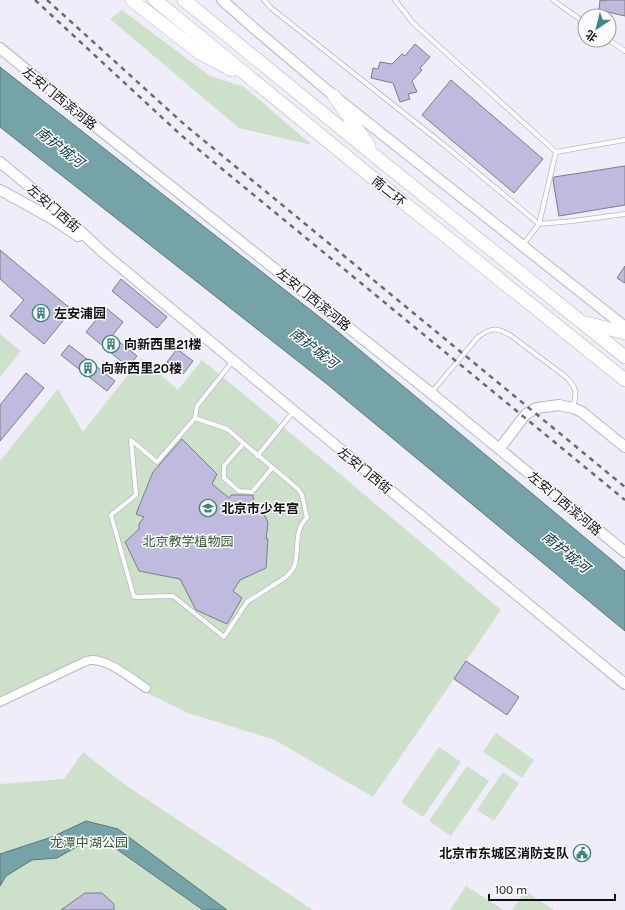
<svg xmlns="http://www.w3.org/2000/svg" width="625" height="910" viewBox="0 0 625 910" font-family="Karla,'Noto Sans SC',sans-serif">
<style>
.green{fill:#cde0ca}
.water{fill:#76a3a7;stroke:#58777b}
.building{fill:#bebbde;stroke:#7d7c86}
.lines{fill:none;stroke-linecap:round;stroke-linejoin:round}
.service-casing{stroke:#b8b7c2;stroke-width:5.5}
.minor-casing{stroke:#b8b7c2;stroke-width:10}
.tertiary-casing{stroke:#b8b7c2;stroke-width:12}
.trunk-casing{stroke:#b8b7c2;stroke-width:14}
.service{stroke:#fff;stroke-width:4}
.minor{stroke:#fff;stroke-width:8}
.tertiary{stroke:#fff;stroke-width:10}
.trunk{stroke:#fff;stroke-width:13}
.rail{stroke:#6a6a70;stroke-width:2.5;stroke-dasharray:5 5;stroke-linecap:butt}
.labels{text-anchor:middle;stroke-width:3;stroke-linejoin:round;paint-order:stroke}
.street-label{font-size:13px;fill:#111114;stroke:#fcfcfe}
.poi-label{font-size:13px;font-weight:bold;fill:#111114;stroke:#fcfcfe;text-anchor:start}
.park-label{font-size:13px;fill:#355a31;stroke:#fcfcfe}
.water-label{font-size:14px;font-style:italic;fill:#0d3a3e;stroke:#fcfcfe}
</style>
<rect width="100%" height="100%" fill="#eeedf9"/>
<!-- green -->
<g class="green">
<path d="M122,10L210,76L244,87L312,145L239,128L110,19Z"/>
<path d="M0,334L21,351L0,377Z"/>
<path d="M141,358L178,390L202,360L340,474L501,610L373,797L275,740L188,713L147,693L97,657L3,697H0V461L58,389L83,432Z"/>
<path d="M496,733L534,760L522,778L483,752Z"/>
<path d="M439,747L461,762L423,817L401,802Z"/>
<path d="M83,752L124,784L313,910H0V784L64,779Z"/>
<path d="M467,766L489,781L451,836L429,821Z"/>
<path d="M503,772L519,783L494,821L477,810Z"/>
<path d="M466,886L504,910H450Z"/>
<path d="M525,891L554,910H512Z"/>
</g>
<!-- water -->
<g class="water">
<path d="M0,67L331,326L625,571V631L327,384L0,127Z"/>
<path d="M86,821L118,829L227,910H203L108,843L89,840L57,858L32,860L6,876L0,886V854L52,837Z"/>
</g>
<!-- building -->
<g class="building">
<path d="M600,0L606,1V0H625V16L599,10Z"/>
<path d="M415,44L430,57L420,68L422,70L412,81L417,92L408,94L410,99L400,102L393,83L371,78L373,68L378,69L380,62L392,64L402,54L405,56Z"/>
<path d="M451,80L543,159L514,193L422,115Z"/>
<path d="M625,166V205L559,216L553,180L554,177Z"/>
<path d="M0,250L72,310L44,344L10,316L24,300L0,279Z"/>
<path d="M625,266V283L617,278Z"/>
<path d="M121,279L167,317L157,328L112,291Z"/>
<path d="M106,308L123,322L112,336L137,356L128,367L86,332Z"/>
<path d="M69,345L115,381L107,391L61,355Z"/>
<path d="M177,349L193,361L183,374L167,362Z"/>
<path d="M26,373L44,388L0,441V405Z"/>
<path d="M182,439L217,474L212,484L229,498L231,495H253L254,506L261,509L267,520L268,524L266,539H268L266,568L240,580L233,591L242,598L227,624L196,610L180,579L139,571L125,542L139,529V524L144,517L136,514L153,472Z"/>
<path d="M466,661L519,697L507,715L454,679Z"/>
<path d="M85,893H102L114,904V910H61Z"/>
</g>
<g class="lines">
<defs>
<g id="service">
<path d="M264,0L271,8L444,145L539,224L522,246"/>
<path d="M395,0L413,23L556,152L625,140"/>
<path d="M553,0L585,23"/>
<path d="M609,40L625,51"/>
<path d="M556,152L539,224L573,221L625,214"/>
<path d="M431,393L478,337C491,327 497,328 510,335L566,377C577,388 577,393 573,407"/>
<path d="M195,418L227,429L298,489L302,495L307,518C293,529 300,552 294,567C292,571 289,574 286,577L247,602L224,637L173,596L134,597L111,515L136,495L131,440L157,462Z"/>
<path d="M195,418L197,406L233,361"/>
<path d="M243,444L224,466V478L239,491L252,492L272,468"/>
<path d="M257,456L294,411"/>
</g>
<path id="minor" d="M0,702L82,663C85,662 88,660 91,660C108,659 132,679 146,688"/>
<g id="tertiary">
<path d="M222,0L256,30L334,96L625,327"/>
<path d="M0,48L90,122L431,393L625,552"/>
<path d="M0,162L54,207L106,255L294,411L625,684"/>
<path d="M0,190L51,218L78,236"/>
<path d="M500,448L526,414L537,408L559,405L573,408L582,412L625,447"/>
</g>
<g id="trunk">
<path d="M132,0L200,53L232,70"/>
<path d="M155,0L368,174L625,380"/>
<path d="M184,0L380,160L625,357"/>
<path d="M334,96L369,146"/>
<path d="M586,323L625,333"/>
</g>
</defs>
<!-- service casing -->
<use href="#service" class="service-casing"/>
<!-- minor casing -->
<use href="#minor" class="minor-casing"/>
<!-- tertiary casing -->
<use href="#tertiary" class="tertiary-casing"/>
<!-- trunk casing -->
<use href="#trunk" class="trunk-casing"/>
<!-- service -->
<use href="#service" class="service"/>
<!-- minor -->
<use href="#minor" class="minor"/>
<!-- tertiary -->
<use href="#tertiary" class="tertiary"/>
<!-- trunk -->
<use href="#trunk" class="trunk"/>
<!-- rail -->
<g class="rail">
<path d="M35,0L182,136L625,500"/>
<path d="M47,0L185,125L625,487"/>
</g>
</g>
<!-- icons -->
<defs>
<symbol id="building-ring" viewBox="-11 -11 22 22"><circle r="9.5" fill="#fcfcfe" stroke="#3d8583" stroke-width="1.5"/><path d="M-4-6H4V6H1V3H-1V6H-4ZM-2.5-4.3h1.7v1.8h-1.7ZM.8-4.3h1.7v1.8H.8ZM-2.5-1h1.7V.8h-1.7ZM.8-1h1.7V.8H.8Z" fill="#3d8583"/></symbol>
<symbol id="university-ring" viewBox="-11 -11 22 22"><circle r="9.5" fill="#fcfcfe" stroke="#3d8583" stroke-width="1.5"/><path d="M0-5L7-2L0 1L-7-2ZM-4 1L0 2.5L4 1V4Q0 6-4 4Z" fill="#3d8583"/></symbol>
<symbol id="civic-ring" viewBox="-11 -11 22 22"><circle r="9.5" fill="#fcfcfe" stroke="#3d8583" stroke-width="1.5"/><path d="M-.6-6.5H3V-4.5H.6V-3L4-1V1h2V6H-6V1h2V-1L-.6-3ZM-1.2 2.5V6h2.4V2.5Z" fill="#3d8583"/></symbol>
</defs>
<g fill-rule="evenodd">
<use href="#building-ring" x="31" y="303" width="20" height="20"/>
<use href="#building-ring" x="101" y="334" width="20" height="20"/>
<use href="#building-ring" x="78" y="358" width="20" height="20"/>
<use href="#university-ring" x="198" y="498" width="20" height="20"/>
<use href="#civic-ring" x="572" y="843" width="20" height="20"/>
</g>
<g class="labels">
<!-- street labels -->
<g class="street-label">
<text transform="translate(60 98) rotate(39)" y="5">左安门西滨河路</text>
<text transform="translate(389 191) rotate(39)" y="5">南二环</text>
<text transform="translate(54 208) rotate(41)" y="5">左安门西街</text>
<text transform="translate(314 299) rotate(39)" y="5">左安门西滨河路</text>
<text transform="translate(365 470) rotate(39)" y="5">左安门西街</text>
<text transform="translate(565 503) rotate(40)" y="5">左安门西滨河路</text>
</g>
<!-- poi labels -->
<g class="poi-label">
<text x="54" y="318">左安浦园</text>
<text x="124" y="349">向新西里21楼</text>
<text x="101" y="373">向新西里20楼</text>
<text x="221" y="513">北京市少年宫</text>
<text x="569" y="858" text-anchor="end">北京市东城区消防支队</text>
</g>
<!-- park labels -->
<g class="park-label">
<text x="188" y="546">北京教学植物园</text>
<text x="89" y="847">龙潭中湖公园</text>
</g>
<!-- water labels -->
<g class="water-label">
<text transform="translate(60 147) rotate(38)" y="5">南护城河</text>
<text transform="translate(314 348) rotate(38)" y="5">南护城河</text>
<text transform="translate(566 552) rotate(39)" y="5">南护城河</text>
</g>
</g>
<!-- north arrow -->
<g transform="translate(597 28) rotate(215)"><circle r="19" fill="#fcfcfe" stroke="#9e9ea0"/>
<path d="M0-3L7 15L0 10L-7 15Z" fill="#3d8583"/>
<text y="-6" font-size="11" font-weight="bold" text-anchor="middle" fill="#111114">北</text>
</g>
<!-- scale -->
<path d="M489 894v6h126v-6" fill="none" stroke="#111114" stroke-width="2"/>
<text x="495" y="894" font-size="12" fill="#111114" stroke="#fcfcfe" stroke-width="3" paint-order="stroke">100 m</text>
</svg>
